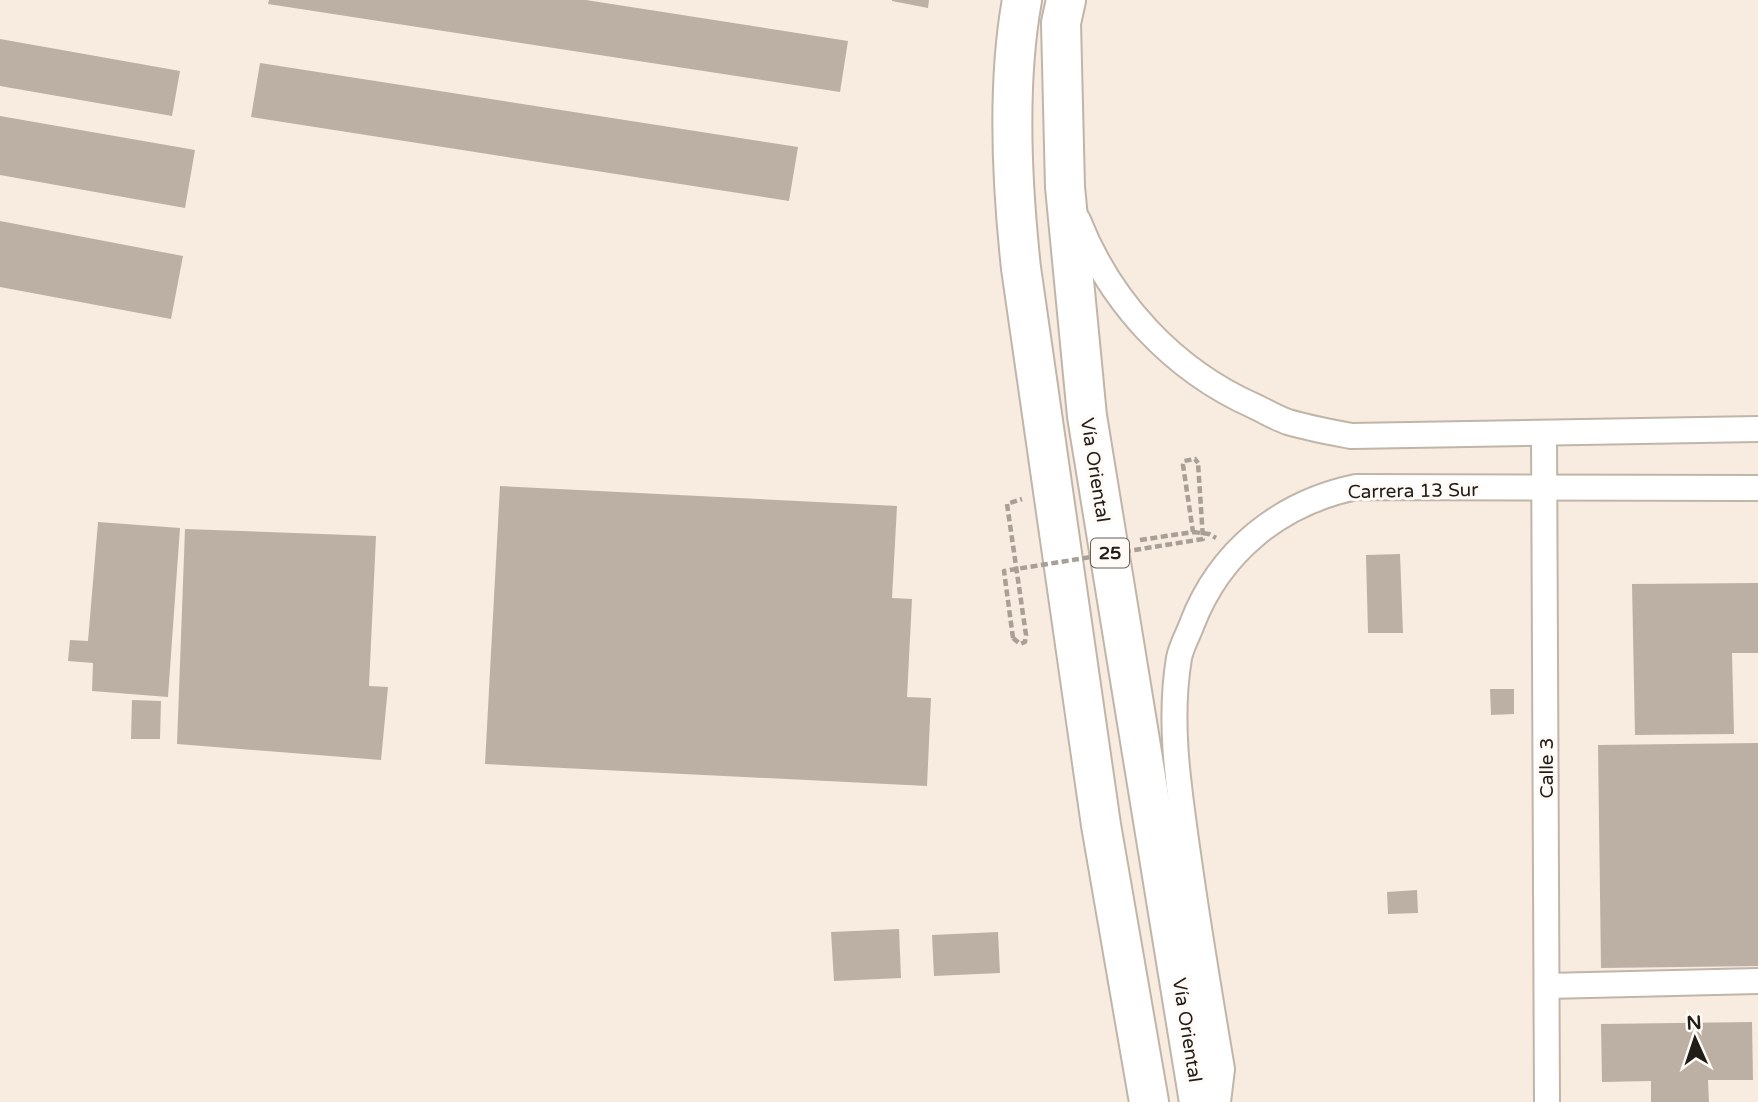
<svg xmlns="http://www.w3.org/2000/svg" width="1758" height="1102" viewBox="0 0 1758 1102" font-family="'Varela Round',sans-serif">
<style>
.building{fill:#bcb0a5}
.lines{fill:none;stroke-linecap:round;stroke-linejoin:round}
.minor-casing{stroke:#c0b5a9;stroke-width:28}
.trunk-casing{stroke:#c0b5a9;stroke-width:42}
.path{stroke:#a89f96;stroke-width:4.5;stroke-dasharray:7 3.5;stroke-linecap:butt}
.minor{stroke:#fff;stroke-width:24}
.trunk{stroke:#fff;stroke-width:38}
.path-bridge{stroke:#a89f96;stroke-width:4.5;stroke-dasharray:7 3.5;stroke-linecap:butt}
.labels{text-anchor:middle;stroke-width:6;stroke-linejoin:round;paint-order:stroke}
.shield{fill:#fffaf5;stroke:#635f5a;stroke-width:2}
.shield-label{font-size:18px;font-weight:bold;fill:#201c18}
.street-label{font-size:19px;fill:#201c18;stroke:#fffaf5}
</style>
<rect width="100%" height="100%" fill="#f8ebdf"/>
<!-- building -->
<g class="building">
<path d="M269,0H586L848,41L840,92L268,4Z"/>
<path d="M892,0H929L928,8L892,1Z"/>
<path d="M0,39L180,71L172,116L0,86Z"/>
<path d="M260,63L798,147L789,201L251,117Z"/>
<path d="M0,116L195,150L185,208L0,175Z"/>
<path d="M0,221L183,256L171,319L0,287Z"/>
<path d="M500,486L897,506L892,598L912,599L907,697L931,698L927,786L485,764Z"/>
<path d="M98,522L180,528L168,697L92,691L93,663L68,661L70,640L88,641Z"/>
<path d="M185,529L376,536L369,686L388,687L381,760L177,744Z"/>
<path d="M1400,554L1403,633H1368L1366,555Z"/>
<path d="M1758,583V653H1732L1734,734L1635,735L1632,584Z"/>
<path d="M1490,689H1514V714L1491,715Z"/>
<path d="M132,700L161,701L160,739H131Z"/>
<path d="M1758,743V966L1601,968L1598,745Z"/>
<path d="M1417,890L1418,913L1388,914L1387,892Z"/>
<path d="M899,929L901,978L834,981L831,932Z"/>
<path d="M998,932L1000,973L934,976L932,935Z"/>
<path d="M1752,1022L1753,1080H1708L1709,1102H1651V1081L1602,1082L1601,1024Z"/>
</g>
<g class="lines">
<defs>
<g id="minor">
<path d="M1078,220C1110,302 1173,370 1254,406C1265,411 1276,418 1288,422C1308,428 1330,432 1351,436L1758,429"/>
<path d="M1544,433L1547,1102"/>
<path d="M1547,986L1758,981"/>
<path d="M1218,1102L1222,1069C1210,998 1198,926 1188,854C1179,789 1168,724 1179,658C1181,647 1188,635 1192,624C1220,551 1280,503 1356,487L1758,488"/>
</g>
<g id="trunk">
<path d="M1022,0C1007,83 1012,185 1021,268L1101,825L1149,1102"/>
<path d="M1066,0L1061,23L1065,187L1087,416L1199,1102"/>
</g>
</defs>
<!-- minor casing -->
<use href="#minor" class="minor-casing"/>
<!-- trunk casing -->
<use href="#trunk" class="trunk-casing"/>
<!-- path -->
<g class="path">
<path d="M1193,532L1209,534L1216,538"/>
<path d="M1140,540L1193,532L1183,465L1184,461L1195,459L1198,463"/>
<path d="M1013,638L1020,644L1025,642L1026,635L1007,504L1022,499"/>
</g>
<!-- minor -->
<use href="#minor" class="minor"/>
<!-- trunk -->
<use href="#trunk" class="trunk"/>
<!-- path-bridge -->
<path class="path-bridge" d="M1013,638L1004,571L1203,539L1198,463"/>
</g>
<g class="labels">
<!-- shield labels -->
<rect class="shield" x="1091" y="538.5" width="38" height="29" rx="5"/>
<g class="shield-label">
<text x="1110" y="559">25</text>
</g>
<!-- street labels -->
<g class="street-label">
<text transform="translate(1096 470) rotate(81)" y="7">Vía Oriental</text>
<text transform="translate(1413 490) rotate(-1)" y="7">Carrera 13 Sur</text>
<text transform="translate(1546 768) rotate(-90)" y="7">Calle 3</text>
<text transform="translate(1188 1030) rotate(81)" y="7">Vía Oriental</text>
</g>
</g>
<!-- north arrow -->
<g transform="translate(1695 1039) rotate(357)" stroke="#fffaf5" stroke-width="5" paint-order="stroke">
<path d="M0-5L12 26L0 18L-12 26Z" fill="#201c18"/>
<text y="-10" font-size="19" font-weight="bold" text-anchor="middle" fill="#201c18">N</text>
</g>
</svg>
